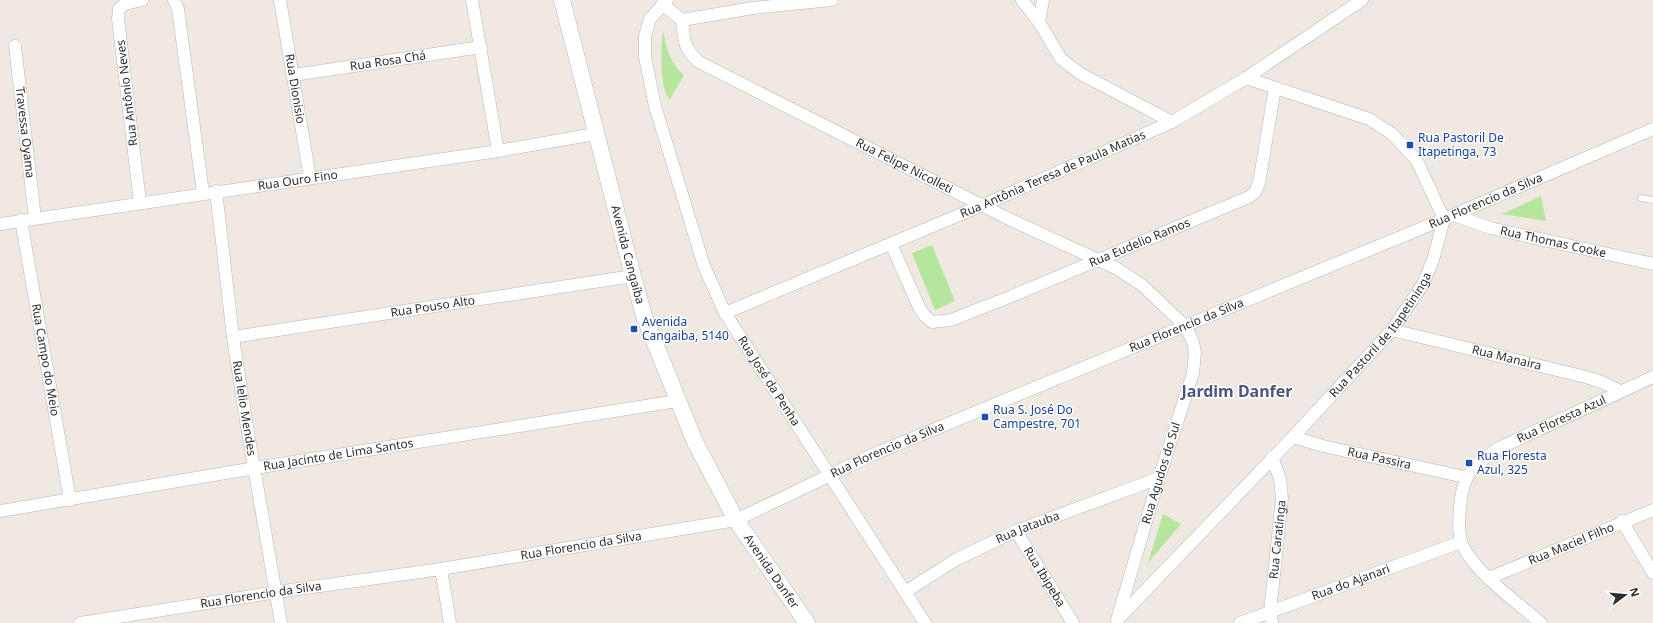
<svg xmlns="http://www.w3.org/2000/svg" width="1653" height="623" viewBox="0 0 1653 623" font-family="'Noto Sans',sans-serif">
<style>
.green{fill:#b6e59e}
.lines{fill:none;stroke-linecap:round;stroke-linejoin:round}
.service-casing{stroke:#b4b7c1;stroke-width:7}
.minor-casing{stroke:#b4b7c1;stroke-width:13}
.secondary-casing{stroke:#b4b7c1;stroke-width:17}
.service{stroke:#fff;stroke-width:6}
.minor{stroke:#fff;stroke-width:12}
.secondary{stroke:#fff;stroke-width:16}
.transit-dot{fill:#1a4fb4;stroke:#fff;stroke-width:1.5}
.labels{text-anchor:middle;stroke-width:3;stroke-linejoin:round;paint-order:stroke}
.street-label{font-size:12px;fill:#2e2e2e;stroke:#fff}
.transit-label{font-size:12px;fill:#164399;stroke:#fff;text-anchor:start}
.district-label{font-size:16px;font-weight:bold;fill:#4d5680;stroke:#fff}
</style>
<rect width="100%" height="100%" fill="#efe9e1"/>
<!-- green -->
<g class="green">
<path d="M663,30C666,48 670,64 684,75L670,99C659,92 661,43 663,30Z"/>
<path d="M1541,196L1546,221L1502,214Z"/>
<path d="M932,245L955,301L935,310L912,253Z"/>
<path d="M1163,514L1181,524L1148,563Z"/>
</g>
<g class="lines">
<defs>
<path id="service" d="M1641,198L1653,200"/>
<g id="minor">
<path d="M174,0L178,9L203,193"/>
<path id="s1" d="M280,0L310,178"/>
<path d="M472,0L498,151"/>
<path id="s2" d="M667,0L650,19L645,36V57L655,106L704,266L725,313L925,623"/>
<path d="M1022,0L1039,22"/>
<path d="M1043,0L1039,22L1061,59L1081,74L1172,122"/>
<path d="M662,4L682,20L753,8L832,0"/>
<path id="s3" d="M682,20C684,39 683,48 699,62L1011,220L1116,268L1142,285L1186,327L1193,342L1195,353L1193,373L1159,478L1117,620"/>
<path id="s4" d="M15,46L35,218"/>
<path id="s5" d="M294,75L481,47"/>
<path id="s6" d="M216,191L233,337L246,421L281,623"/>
<path d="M140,202L118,19L119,9L125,4L142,0"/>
<path id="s7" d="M1454,215L1490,228L1653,264"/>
<path id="s8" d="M21,220L70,500"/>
<path id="s9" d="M0,224L498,151L595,134"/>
<path id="s10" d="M891,244L919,307L925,316L932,322L951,320L1012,296L1249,197L1255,192L1259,183L1275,88"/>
<path id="s11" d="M725,313L983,205L1172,122L1246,78L1362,0"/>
<path id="s12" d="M1392,330L1586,377L1604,383L1620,391"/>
<path id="s13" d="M233,337L633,276"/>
<path id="s14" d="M1293,437L1323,446L1465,477"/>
<path id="s15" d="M0,511L255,468L677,401"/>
<path d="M1622,521L1653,573"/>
<path id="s16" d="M1016,531L1073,623"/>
<path d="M441,569L450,623"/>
<path id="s17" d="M1489,578L1653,510"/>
<path id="s18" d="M905,592L957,559L1016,531L1159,478"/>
<path id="s19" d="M1119,618L1293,437L1392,330L1423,284L1433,260L1444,219L1416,159L1391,133L1369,119L1246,78"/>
<path id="s20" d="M80,623L277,592L441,569L736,520L872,455L1444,219L1653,129"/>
<path id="s21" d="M1240,623L1461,542"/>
<path id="s22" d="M1272,623L1270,612L1282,498L1280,479L1272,457"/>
<path id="s23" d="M1541,623C1518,603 1474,572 1462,544C1458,534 1459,518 1460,508C1462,474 1473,466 1499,448L1653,377"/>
</g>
<g id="secondary">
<path id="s24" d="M562,0L633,276L644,316L695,442L736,520L807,623"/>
</g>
</defs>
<!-- service casing -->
<use href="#service" class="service-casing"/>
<!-- minor casing -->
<use href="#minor" class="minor-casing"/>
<!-- secondary casing -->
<use href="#secondary" class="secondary-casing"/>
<!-- service -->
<use href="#service" class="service"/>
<!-- minor -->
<use href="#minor" class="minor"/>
<!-- secondary -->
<use href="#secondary" class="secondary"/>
</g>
<!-- markers -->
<g class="transit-dot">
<rect x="1406" y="141" width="8" height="8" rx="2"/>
<rect x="630" y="325" width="8" height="8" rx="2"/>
<rect x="981" y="413" width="8" height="8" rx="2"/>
<rect x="1465" y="459" width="8" height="8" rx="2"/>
</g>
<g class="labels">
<!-- street labels -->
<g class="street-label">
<text dy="4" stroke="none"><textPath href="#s5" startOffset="95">Rua Rosa Chá</textPath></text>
<text dy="4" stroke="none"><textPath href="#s1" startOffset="90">Rua Dionisio</textPath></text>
<text transform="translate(127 93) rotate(-97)" y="4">Rua Antônio Neves</text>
<text dy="4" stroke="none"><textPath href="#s4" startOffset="87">Travessa Oyama</textPath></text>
<text dy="4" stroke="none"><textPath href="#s3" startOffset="277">Rua Felipe Nicolleti</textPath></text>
<text dy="4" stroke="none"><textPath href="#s11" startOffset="356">Rua Antônia Teresa de Paula Matias</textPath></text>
<text dy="4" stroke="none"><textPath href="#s9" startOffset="301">Rua Ouro Fino</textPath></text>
<text dy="4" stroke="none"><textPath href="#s20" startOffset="1479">Rua Florencio da Silva</textPath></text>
<text dy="4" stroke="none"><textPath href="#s7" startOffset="103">Rua Thomas Cooke</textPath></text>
<text dy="4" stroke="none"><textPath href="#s10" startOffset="312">Rua Eudelio Ramos</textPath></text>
<text dy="4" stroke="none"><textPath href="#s24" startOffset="263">Avenida Cangaíba</textPath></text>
<text dy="4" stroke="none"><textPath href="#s13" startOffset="202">Rua Pouso Alto</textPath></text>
<text dy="4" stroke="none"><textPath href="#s20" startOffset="1155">Rua Florencio da Silva</textPath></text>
<text dy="4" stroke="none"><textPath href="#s19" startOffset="386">Rua Pastoril de Itapetininga</textPath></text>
<text dy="4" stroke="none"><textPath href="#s12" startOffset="118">Rua Manaira</textPath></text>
<text dy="4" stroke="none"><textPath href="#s8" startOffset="142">Rua Campo do Meio</textPath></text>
<text dy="4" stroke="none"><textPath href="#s2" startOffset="414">Rua José da Penha</textPath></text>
<text dy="4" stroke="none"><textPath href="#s6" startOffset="219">Rua lelio Mendes</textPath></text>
<text dy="4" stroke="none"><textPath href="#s23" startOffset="293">Rua Floresta Azul</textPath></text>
<text dy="4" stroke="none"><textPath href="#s20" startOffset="831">Rua Florencio da Silva</textPath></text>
<text dy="4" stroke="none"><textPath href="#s15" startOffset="343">Rua Jacinto de Lima Santos</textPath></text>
<text dy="4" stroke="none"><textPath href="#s14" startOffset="89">Rua Passira</textPath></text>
<text transform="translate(1161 473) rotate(-73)" y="4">Rua Agudos do Sul</text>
<text dy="4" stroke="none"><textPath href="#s18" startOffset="139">Rua Jatauba</textPath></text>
<text dy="4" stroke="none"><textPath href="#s22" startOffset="84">Rua Caratinga</textPath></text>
<text dy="4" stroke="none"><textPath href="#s17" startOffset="89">Rua Maciel Filho</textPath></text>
<text dy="4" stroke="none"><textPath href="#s20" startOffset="507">Rua Florencio da Silva</textPath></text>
<text dy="4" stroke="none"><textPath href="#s24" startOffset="613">Avenida Danfer</textPath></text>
<text dy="4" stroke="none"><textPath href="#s16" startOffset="54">Rua Ibipeba</textPath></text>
<text dy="4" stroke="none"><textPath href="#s21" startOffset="118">Rua do Ajanari</textPath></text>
<text dy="4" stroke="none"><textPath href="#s20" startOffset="183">Rua Florencio da Silva</textPath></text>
</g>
<!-- transit labels -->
<g class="transit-label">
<text x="1418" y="142">Rua Pastoril De<tspan x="1418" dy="14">Itapetinga, 73</tspan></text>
<text x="642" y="326">Avenida<tspan x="642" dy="14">Cangaiba, 5140</tspan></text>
<text x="993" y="414">Rua S. José Do<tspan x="993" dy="14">Campestre, 701</tspan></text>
<text x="1477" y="460">Rua Floresta<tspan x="1477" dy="14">Azul, 325</tspan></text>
</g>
<!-- district labels -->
<g class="district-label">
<text x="1237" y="397">Jardim Danfer</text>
</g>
</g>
<!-- north arrow -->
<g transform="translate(1625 595) rotate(74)" stroke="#ffffff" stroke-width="3" paint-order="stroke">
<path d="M0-3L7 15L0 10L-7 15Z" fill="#2e2e2e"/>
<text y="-6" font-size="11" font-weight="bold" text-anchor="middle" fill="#2e2e2e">N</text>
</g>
</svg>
